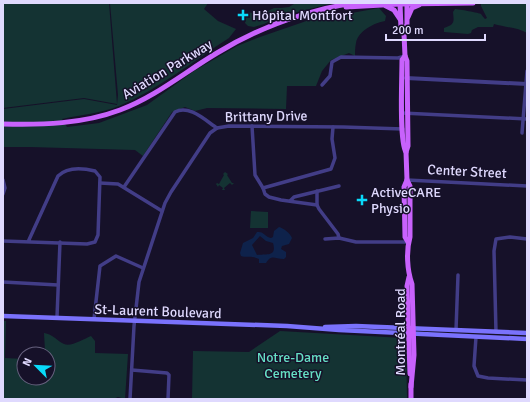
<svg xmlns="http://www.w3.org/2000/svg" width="530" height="402" viewBox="0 0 530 402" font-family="Signika,sans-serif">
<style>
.green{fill:#143333}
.water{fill:#0e224b;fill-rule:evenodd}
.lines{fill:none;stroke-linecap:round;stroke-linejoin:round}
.minor{stroke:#423d87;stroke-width:3.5}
.tertiary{stroke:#423d87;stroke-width:4}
.secondary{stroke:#7a72fc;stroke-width:4.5}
.primary{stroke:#c862fc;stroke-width:5}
.poi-dot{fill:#09dafa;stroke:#161129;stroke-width:1.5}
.labels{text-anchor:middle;stroke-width:3;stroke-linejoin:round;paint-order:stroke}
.poi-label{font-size:14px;fill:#dfd9fe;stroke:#161129;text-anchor:start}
.street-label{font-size:14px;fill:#dfd9fe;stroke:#161129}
.park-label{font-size:14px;fill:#65dec4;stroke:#161129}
</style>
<rect width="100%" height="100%" fill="#161129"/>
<!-- green -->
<g class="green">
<path d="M3,3H109L117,104L84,98L3,108Z"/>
<path d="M110,3H208L204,9L218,21L236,29L229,38C193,61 159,89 119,106C101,113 80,115 62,119L67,127L99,123L147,105L194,71L237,46L260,37L318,17L346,14L379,8L386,16L385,21C374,23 358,31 356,43C355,47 355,52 355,56L349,53L331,60L322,71L316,86H287L286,109L207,108L195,111L185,107L172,112L143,156L135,150L30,147H3V109L84,99L117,105L118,95Z"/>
<path d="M306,3H333L278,17L264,24L254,27L248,26L245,23L246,15L248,12L252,13L256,11L264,13L274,8H281L289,7L294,4Z"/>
<path d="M481,3H527V33C519,28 504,27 494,24L493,27H478L472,30L471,33L468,34L444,32V28C455,24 454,22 453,12L455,9C458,9 480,13 481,14C481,14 484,18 485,19L487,18L481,6Z"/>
<path d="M225,172L228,174L227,175L232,183H234L232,185L230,183L224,188L225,190H222L223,188L219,185L218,187L216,184L217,183L219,184L224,175L223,174Z"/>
<path d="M251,211L268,212V228H250Z"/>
<path d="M3,321H6L5,358L24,359V378H48V354H43V351H45L44,333C53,334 57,341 64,344C71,347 84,339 91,336L95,341V353L128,354L125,399L118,397L113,399H3Z"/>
<path d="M280,331L403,338L406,340L407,399H192L193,351L249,352Z"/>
</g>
<!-- water -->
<path class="water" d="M279,227C283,228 290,233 292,238L289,244L282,246L281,249L286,252V257L284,259C274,259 272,254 266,263H259V259C251,255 248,258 241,256L240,253L243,243L253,238L257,232C264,231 265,237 271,238L273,237L274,231ZM260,236L266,241L273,243C277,257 267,254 257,255L252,245Z"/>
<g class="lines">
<!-- minor -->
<g class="minor">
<path d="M322,85L330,76L332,62L341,57L398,58L405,56"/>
<path d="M402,113L527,119"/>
<path d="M252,126L255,175L263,188L265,194L269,197L281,200L317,205"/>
<path d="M522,133L527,71"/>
<path d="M3,180L5,188L3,194"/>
<path d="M407,180L527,186"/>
<path d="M100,183L118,184L162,211"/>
<path d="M124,187L175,112C189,104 206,121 217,128"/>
<path d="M263,188L331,169L335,158L332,139L333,127"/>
<path d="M317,191V205L319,209L338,234L339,238"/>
<path d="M290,201L294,197L339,186"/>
<path d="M325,239L339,238L356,242H408"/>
<path d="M3,241L87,244L95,242L98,235L100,177L95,171C83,168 67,167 58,176L28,242"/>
<path d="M3,282L58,285"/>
<path d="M57,317L60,242"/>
<path d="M94,319L100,266L116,256L143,268"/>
<path d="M456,330L458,275"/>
<path d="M496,332L494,251L496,239L510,237L527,239"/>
<path d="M476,337L474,366L478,376L488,378L527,380"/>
<path d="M132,370L167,373L169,375L168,399"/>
<path d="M130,399L134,326L139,282L165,203L171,192L210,133L217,128L229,126L343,127L403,129"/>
</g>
<!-- tertiary -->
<path class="tertiary" d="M406,78L527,84"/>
<!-- secondary -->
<g class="secondary">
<path d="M3,316L287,326L339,330L527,339"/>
<path d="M325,327L356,326L527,333"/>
</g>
<!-- primary -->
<g class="primary">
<path d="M400,3L401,29L404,34"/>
<path d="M407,3V24L404,34L405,56L407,61L408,146L406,152L407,180L404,187L405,237L408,242"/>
<path d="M386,6L394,10L400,19"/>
<path d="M346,7L400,4L473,3"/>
<path d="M408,17L412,8L419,5"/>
<path d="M405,56L402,60C402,77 399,141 406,152"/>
<path d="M3,124C42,125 83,124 120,110C155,97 185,72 217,53C258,28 305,11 353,3"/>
<path d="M407,180L410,186V237C406,251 407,270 412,284L414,355L411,387"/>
<path d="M409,277L407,286L410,374"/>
<path d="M411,384V399"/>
</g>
</g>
<!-- markers -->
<g class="poi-dot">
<path d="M241 9h4v4h4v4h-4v4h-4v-4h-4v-4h4z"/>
<path d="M360 194h4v4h4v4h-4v4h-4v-4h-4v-4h4z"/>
</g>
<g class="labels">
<!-- poi labels -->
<g class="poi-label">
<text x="252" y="20">Hôpital Montfort</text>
<text x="371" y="197">ActiveCARE<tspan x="371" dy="16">Physio</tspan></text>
</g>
<!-- street labels -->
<g class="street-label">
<text transform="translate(167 69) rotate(-31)" y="5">Aviation Parkway</text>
<text transform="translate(266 116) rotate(-1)" y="5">Brittany Drive</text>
<text transform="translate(467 171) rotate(3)" y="5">Center Street</text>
<text transform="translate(158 311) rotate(2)" y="5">St-Laurent Boulevard</text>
<text transform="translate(400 332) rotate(-90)" y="5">Montréal Road</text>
</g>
<!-- park labels -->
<g class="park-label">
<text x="293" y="362">Notre-Dame<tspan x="293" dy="16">Cemetery</tspan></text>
</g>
</g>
<!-- border -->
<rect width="530" height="402" fill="none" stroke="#dfd9fe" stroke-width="8"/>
<!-- north arrow -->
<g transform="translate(36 366) rotate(294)"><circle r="19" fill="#161129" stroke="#66617e"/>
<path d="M0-3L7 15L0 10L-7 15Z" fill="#09dafa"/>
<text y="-6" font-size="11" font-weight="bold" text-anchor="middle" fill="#dfd9fe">N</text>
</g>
<!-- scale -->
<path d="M386 34v6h99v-6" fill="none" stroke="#dfd9fe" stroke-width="2"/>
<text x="392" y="34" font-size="12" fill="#dfd9fe" stroke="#161129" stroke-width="3" paint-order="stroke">200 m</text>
</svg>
